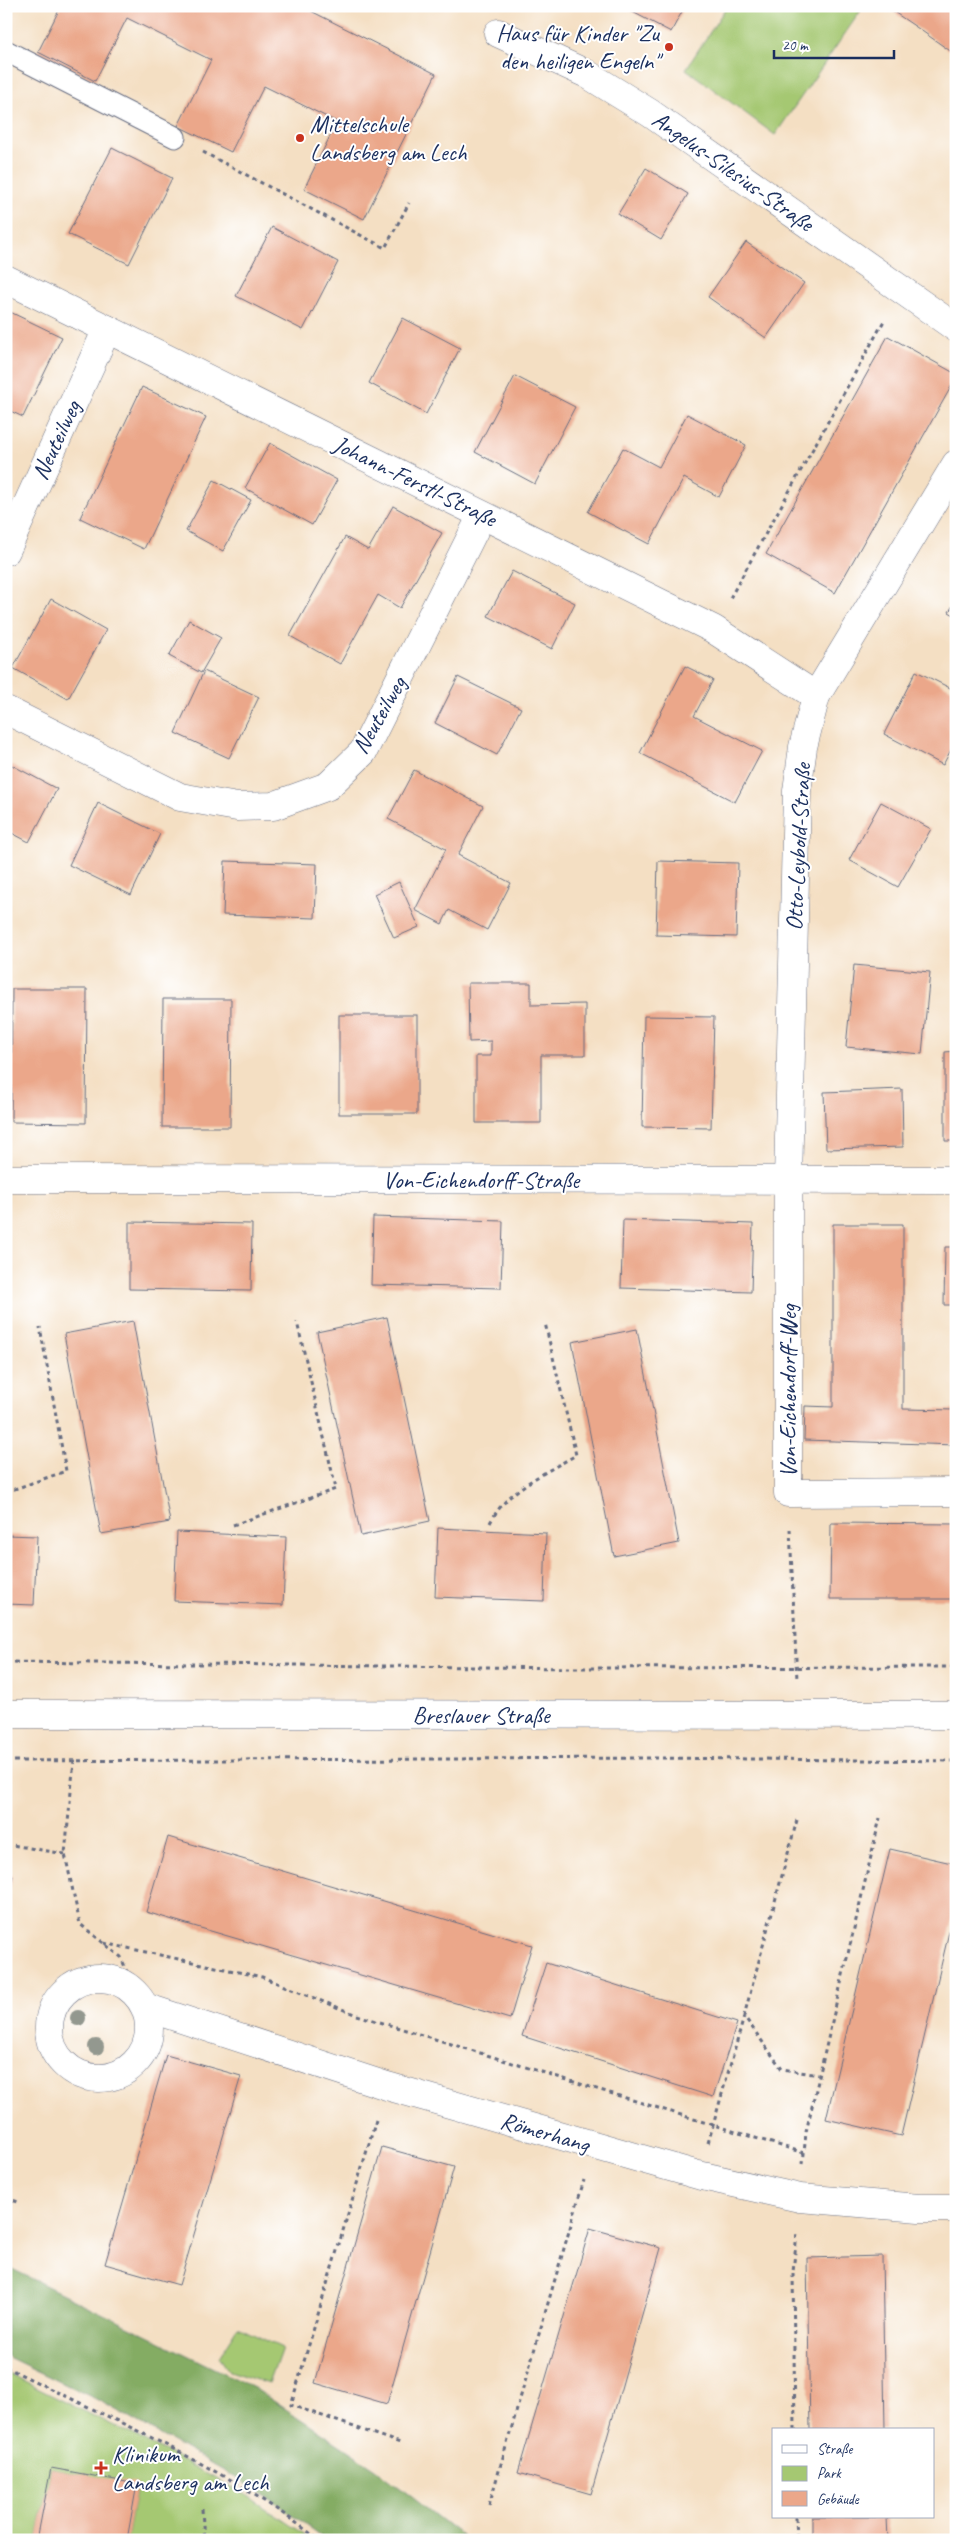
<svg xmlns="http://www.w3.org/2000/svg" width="962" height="2546" viewBox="0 0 962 2546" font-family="Caveat,sans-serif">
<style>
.green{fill:#a5c872;stroke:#607c68}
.forest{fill:#84ac64;stroke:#506e61}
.building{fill:#eba78a}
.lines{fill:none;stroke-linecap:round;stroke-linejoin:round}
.service-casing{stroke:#676d81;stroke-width:23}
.minor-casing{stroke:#676d81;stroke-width:29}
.secondary-casing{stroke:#676d81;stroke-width:29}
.path{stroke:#676d81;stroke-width:3;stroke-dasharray:4 4;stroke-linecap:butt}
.service{stroke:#fff;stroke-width:21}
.minor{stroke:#fff;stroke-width:28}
.secondary{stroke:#fff;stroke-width:28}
.tree{fill:#93988f}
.poi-dot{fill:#c8321e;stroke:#fff;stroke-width:2}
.labels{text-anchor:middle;stroke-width:4;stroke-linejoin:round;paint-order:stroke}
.poi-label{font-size:24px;fill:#1b2f5e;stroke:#fff;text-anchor:start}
.street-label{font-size:24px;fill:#1b2f5e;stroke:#fff}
</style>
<rect width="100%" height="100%" fill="#fff"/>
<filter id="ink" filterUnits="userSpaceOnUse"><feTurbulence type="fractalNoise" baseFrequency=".02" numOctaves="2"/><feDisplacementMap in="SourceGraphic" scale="10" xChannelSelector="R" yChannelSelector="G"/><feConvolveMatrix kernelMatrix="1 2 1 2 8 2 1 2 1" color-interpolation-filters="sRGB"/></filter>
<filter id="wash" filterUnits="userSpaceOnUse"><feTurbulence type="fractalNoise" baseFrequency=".0096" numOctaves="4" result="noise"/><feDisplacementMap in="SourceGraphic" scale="20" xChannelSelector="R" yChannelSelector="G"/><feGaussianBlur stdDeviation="1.12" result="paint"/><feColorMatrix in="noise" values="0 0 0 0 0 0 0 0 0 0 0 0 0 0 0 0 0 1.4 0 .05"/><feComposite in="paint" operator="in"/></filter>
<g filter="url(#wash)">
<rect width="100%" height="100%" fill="#f4dfc3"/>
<!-- green -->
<g class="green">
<path d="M727,6H864L775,135L686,69Z"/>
<path d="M238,2327L282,2348L269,2384L229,2371L219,2357Z"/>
<path d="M6,2373L145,2441L248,2496L312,2540H127L137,2485L51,2468L37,2540H6Z"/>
</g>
<!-- forest -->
<path class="forest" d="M6,2266L254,2388L376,2469L467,2540H327L261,2492L100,2401L6,2356Z"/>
<g id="blocks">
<!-- building -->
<g class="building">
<path d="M61,6H301L436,74L364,219L304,189L337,122L264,86L231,152L178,126L211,60L127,18L95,81L38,52Z"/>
<path d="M621,6H685L671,32Z"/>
<path d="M885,6H956V55L919,29Z"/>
<path d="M112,148L172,178L129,264L68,234Z"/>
<path d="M646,168L688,194L661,240L618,214Z"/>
<path d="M272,227L338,262L303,330L236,296Z"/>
<path d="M746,242L804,283L766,338L708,297Z"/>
<path d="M6,310L62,337L23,417L6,409Z"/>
<path d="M403,318L460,348L426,414L369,383Z"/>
<path d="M888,336L956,374V378L835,593L766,554Z"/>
<path d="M515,376L575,407L535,484L475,452Z"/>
<path d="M142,387L206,417L144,549L80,518Z"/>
<path d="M687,414L746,445L719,497L684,478L649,544L588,512L623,448L659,467Z"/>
<path d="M270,443L337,480L312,525L245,488Z"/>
<path d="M214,480L251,500L223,551L186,531Z"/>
<path d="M393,506L442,533L400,608L378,595L340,664L290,636L345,537L368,550Z"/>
<path d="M512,571L575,603L552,649L488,616Z"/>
<path d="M51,599L106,630L68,699L13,668Z"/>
<path d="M956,600V616L949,612Z"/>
<path d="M189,620L221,638L201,673L169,656Z"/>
<path d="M685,666L713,680L694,716L762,751L735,802L640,753Z"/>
<path d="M204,671L259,697L229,758L175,733Z"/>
<path d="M916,671L956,691V740L943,765L884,734Z"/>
<path d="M458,677L521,708L497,755L435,723Z"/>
<path d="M6,762L57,789L29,842L6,830Z"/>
<path d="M414,770L483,806L458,855L511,883L487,930L449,910L442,924L415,910L446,849L388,819Z"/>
<path d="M881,802L931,829L898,887L849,860Z"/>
<path d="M98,803L160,834L131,895L69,865Z"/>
<path d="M225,861L317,864L315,918L223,915Z"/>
<path d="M658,861L738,863L736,937L656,935Z"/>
<path d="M399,882L419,927L394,938L374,894Z"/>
<path d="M854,965L930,972L922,1054L846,1047Z"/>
<path d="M468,983H531V1005L585,1004V1055H541V1123H476V1056H491V1041L469,1042Z"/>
<path d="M12,989H87L86,1123L11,1122Z"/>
<path d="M163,999H231L230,1127H162Z"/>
<rect x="339" y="1015" width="78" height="99"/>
<path d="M644,1016L714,1017L711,1128L642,1127Z"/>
<path d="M956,1051V1141H945V1052Z"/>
<path d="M902,1089L903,1147L826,1149L824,1092Z"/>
<path d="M373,1217L503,1221L501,1288L371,1285Z"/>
<path d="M623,1220L753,1224L751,1292L621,1288Z"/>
<path d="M129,1222L252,1224L251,1291L129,1289Z"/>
<path d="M833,1224H903V1409L956,1410V1445L804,1440L805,1406L833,1407Z"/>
<path d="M945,1247H956V1305H944Z"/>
<path d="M387,1317L430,1521L361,1536L317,1332Z"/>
<path d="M133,1321L170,1522L101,1534L64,1334Z"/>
<path d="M637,1329L679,1543L614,1556L572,1342Z"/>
<path d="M831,1523L956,1524V1599H830Z"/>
<path d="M438,1528L546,1533L544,1601L435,1597Z"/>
<path d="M177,1532L286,1537L283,1605L174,1601Z"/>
<path d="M6,1535L37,1536L34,1605L6,1604Z"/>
<path d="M168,1837L532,1945L510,2019L146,1912Z"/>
<path d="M890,1849L956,1864V1902L901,2136L826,2119Z"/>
<path d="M6,1874L13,1876L7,1897H6Z"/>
<path d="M546,1963L737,2023L713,2097L522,2036Z"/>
<path d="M166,2055L241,2076L179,2285L105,2264Z"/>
<path d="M382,2147L454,2167L387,2404L315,2383Z"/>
<path d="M590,2228L661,2248L591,2494L518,2473Z"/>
<path d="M882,2256L885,2430H810L807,2258Z"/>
<path d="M51,2468L137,2484L127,2540H37Z"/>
<path d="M812,2517H887L888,2540H812Z"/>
</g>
</g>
</g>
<g filter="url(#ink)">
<use href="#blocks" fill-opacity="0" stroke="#676d81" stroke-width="1"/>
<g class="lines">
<defs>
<path id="service" d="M6,51L175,137"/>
<g id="minor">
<path d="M498,33L587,74L650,113L956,328"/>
<path d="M6,279L713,629L816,696"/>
<path d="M956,464L816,696L803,747L797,791L788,1181V1493L956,1492"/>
<path d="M6,551L107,329"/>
<path d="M6,710L180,797L237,807L273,806L328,786L363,752L482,515"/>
<path d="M6,1179L956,1180"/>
<circle cx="99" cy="2028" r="50"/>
<path d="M145,2007L387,2086L698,2175L800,2198L919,2208H956"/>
</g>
<path id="secondary" d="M6,1714L956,1715"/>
</defs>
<!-- service casing -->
<use href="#service" class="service-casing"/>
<!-- minor casing -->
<use href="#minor" class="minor-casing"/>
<!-- secondary casing -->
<use href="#secondary" class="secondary-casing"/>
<!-- path -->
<g class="path">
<path d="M203,152L385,248L409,203"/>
<path d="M730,598L885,319"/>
<path d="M6,1492L66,1471L40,1327"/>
<path d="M490,1523C507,1489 544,1474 576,1455L545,1323"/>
<path d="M233,1525L336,1489L297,1322"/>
<path d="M790,1529L797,1680"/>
<path d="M6,1662L575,1668L956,1667"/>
<path d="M74,1760L65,1854L80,1924L121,1957L129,1977"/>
<path d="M6,1761L654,1758L956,1761"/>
<path d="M797,1820L744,2016L782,2069L819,2075"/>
<path d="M6,1844L65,1854"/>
<path d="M104,1943L262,1977L354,2014L804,2153"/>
<path d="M376,2120L291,2405L403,2444"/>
<path d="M708,2143L744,2017"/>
<path d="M803,2164L806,2132L880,1818"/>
<path d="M6,2198L18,2202"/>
<path d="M6,2367C112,2420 225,2466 319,2540"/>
<path d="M795,2430L793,2272L797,2233"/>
<path d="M489,2505L584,2180"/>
<path d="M202,2509L204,2540"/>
<path d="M796,2517L797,2540"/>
</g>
<!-- service -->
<use href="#service" class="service"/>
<!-- minor -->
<use href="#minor" class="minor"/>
<!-- secondary -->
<use href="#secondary" class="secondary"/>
</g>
<!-- trees -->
<g class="tree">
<circle cx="78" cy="2018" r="8"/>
<circle cx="96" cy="2047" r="8"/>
</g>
</g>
<!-- markers -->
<g class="poi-dot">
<circle cx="669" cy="47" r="5"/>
<circle cx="300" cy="138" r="5"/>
<path d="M98.5 2460.5h5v5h5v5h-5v5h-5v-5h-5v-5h5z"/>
</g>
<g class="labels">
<!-- poi labels -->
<g class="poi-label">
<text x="659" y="41" text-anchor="end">Haus für Kinder "Zu<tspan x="659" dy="28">den heiligen Engeln"</tspan></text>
<text x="310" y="132">Mittelschule<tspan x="310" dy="28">Landsberg am Lech</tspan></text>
<text x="112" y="2462">Klinikum<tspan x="112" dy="28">Landsberg am Lech</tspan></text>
</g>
<!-- street labels -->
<g class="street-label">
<text transform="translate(733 171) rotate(35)" y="8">Angelus-Silesius-Straße</text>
<text transform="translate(56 440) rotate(-65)" y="8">Neuteilweg</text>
<text transform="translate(415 481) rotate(26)" y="8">Johann-Ferstl-Straße</text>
<text transform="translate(379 715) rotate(-60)" y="8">Neuteilweg</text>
<text transform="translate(798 847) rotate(-87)" y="8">Otto-Leybold-Straße</text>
<text x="481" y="1188">Von-Eichendorff-Straße</text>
<text transform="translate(788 1391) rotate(-90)" y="8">Von-Eichendorff-Weg</text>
<text x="481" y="1723">Breslauer Straße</text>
<text transform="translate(545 2132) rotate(16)" y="8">Römerhang</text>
</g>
</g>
<!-- margin -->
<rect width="962" height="2546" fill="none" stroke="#fff" stroke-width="25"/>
<!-- legend -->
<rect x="772" y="2428" width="162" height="90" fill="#ffffff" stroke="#a4acbf"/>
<rect x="782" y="2445" width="25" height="8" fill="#ffffff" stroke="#a4acbf"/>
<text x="817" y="2454" font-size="15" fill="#1b2f5e">Straße</text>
<rect x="782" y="2466" width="25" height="15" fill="#a5c872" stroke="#a4acbf"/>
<text x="817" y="2478" font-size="15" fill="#1b2f5e">Park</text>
<rect x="782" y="2491" width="25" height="15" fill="#eba78a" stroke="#a4acbf"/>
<text x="817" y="2504" font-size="15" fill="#1b2f5e">Gebäude</text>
<!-- scale -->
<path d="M774 50v8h120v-8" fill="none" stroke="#1b2f5e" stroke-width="2.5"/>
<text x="782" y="50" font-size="15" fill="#1b2f5e" stroke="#ffffff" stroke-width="4" paint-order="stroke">20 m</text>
</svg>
